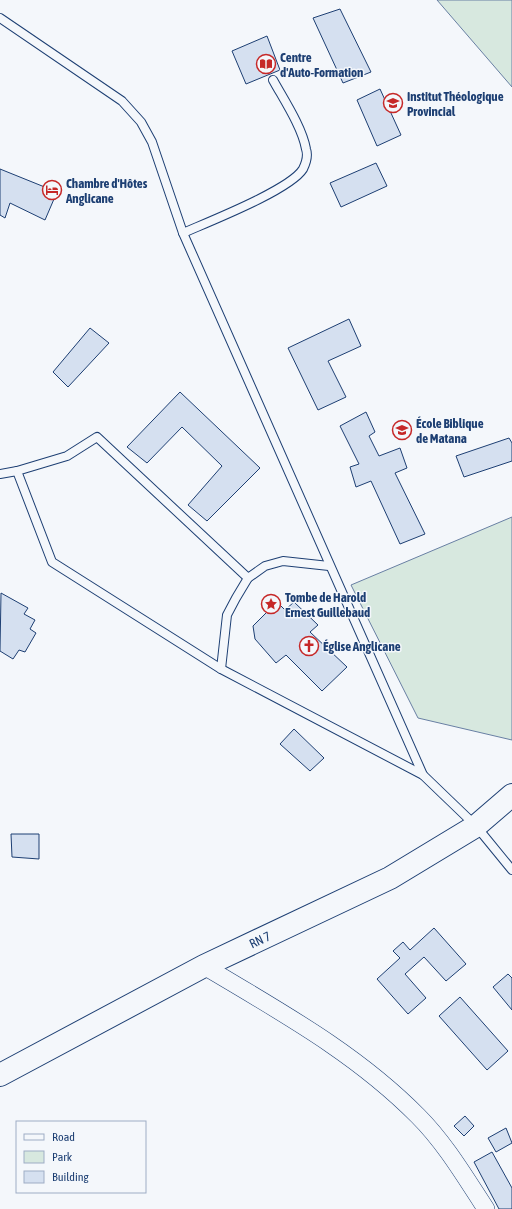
<svg xmlns="http://www.w3.org/2000/svg" width="512" height="1209" viewBox="0 0 512 1209" font-family="'Asap Condensed',sans-serif">
<style>
.green{fill:#d7e8df;stroke:#687fa3}
.building{fill:#d5e0f0;stroke:#1d3f73}
.lines{fill:none;stroke-linecap:round;stroke-linejoin:round}
.service-casing{stroke:#1d3f73;stroke-width:10}
.minor-casing{stroke:#1d3f73;stroke-width:18}
.primary-casing{stroke:#1d3f73;stroke-width:24}
.service{stroke:#f4f7fb;stroke-width:8}
.minor{stroke:#f4f7fb;stroke-width:17}
.primary{stroke:#f4f7fb;stroke-width:22}
.labels{text-anchor:middle;stroke-width:3;stroke-linejoin:round;paint-order:stroke}
.poi-label{font-size:13px;font-weight:bold;fill:#1d3f73;stroke:#f4f7fb;text-anchor:start}
.street-label{font-size:13px;fill:#1d3f73;stroke:#f4f7fb}
</style>
<rect width="100%" height="100%" fill="#f4f7fb"/>
<!-- green -->
<g class="green">
<path d="M437,0H512V87Z"/>
<path d="M512,517V740L418,718L351,585Z"/>
</g>
<!-- building -->
<g class="building">
<path d="M340,9L371,72L343,83L313,18Z"/>
<path d="M267,36L280,70L246,84L232,51Z"/>
<path d="M380,89L401,135L377,146L357,100Z"/>
<path d="M376,163L387,186L341,207L330,183Z"/>
<path d="M0,169L57,192L45,220L10,203L5,218L0,215Z"/>
<path d="M349,319L361,346L328,361L346,397L318,410L288,348Z"/>
<path d="M90,328L109,343L68,387L53,372Z"/>
<path d="M180,392L260,468L207,521L188,505L222,466L182,427L147,463L127,447Z"/>
<path d="M366,412L375,432L369,436L379,456L400,448L407,468L395,473L425,534L400,544L371,481L356,487L350,467L359,464L340,426Z"/>
<path d="M509,438L512,443V461L464,477L456,456Z"/>
<path d="M1,593L28,608L24,614L35,620L30,629L36,633L25,652L19,650L13,659L0,651Z"/>
<path d="M277,602L285,610L294,602L318,625L310,632L347,667L322,691L286,655L276,663L255,639L253,626Z"/>
<path d="M294,729L324,758L310,771L280,744Z"/>
<path d="M11,834H39V859L12,857Z"/>
<path d="M434,928L466,964L446,981L424,957L405,974L426,998L408,1014L377,979L400,958L393,951L403,942L410,950Z"/>
<path d="M508,974L512,978V1010L493,987Z"/>
<path d="M460,997L508,1051L487,1070L439,1016Z"/>
<path d="M465,1116L474,1126L464,1136L454,1126Z"/>
<path d="M506,1128L512,1143L496,1152L488,1138Z"/>
<path d="M492,1152L512,1188V1209H499L474,1162Z"/>
</g>
<g class="lines">
<defs>
<g id="service">
<path d="M0,18L122,101L141,122L152,142L183,233L423,775"/>
<path d="M183,233C208,222 290,190 303,169C306,163 308,155 306,149C302,127 284,100 273,80"/>
<path d="M0,474L17,471"/>
<path d="M329,566L283,561L265,566L248,578L97,437L67,456L17,471L52,562L221,669L423,775L476,826L512,870"/>
<path d="M221,669L227,615L236,598L248,578"/>
</g>
<path id="minor" d="M204,966C279,1011 356,1053 418,1116C445,1143 465,1177 486,1209"/>
<g id="primary">
<path id="s1" d="M0,1075L204,966L390,878L476,826L512,795"/>
</g>
</defs>
<!-- service casing -->
<use href="#service" class="service-casing"/>
<!-- minor casing -->
<use href="#minor" class="minor-casing"/>
<!-- primary casing -->
<use href="#primary" class="primary-casing"/>
<!-- service -->
<use href="#service" class="service"/>
<!-- minor -->
<use href="#minor" class="minor"/>
<!-- primary -->
<use href="#primary" class="primary"/>
</g>
<!-- icons -->
<defs>
<symbol id="library-ring" viewBox="-11 -11 22 22"><circle r="9.5" fill="#f4f7fb" stroke="#c62828" stroke-width="1.5"/><path d="M-6-4Q-3-5.5-.7-3.5V5Q-3 3-6 4ZM6-4Q3-5.5 .7-3.5V5Q3 3 6 4Z" fill="#c62828"/></symbol>
<symbol id="university-ring" viewBox="-11 -11 22 22"><circle r="9.5" fill="#f4f7fb" stroke="#c62828" stroke-width="1.5"/><path d="M0-5L7-2L0 1L-7-2ZM-4 1L0 2.5L4 1V4Q0 6-4 4Z" fill="#c62828"/></symbol>
<symbol id="hotel-ring" viewBox="-11 -11 22 22"><circle r="9.5" fill="#f4f7fb" stroke="#c62828" stroke-width="1.5"/><path d="M-6-4.5h1.5V1H6V5H4.5V3h-9V5H-6ZM-4 0a1.8 1.8 0 1 1 3.6 0ZM.5 0V-2.5h3Q6-2.5 6 0Z" fill="#c62828"/></symbol>
<symbol id="sight-ring" viewBox="-11 -11 22 22"><circle r="9.5" fill="#f4f7fb" stroke="#c62828" stroke-width="1.5"/><path d="M0-6L1.8-2.2L6-1.7L2.9 1.2L3.7 5.4L0 3.3L-3.7 5.4L-2.9 1.2L-6-1.7L-1.8-2.2Z" fill="#c62828"/></symbol>
<symbol id="church-ring" viewBox="-11 -11 22 22"><circle r="9.5" fill="#f4f7fb" stroke="#c62828" stroke-width="1.5"/><path d="M-1.2-6h2.4v3.5h3.3v2.4h-3.3V6h-2.4V-.1h-3.3v-2.4h3.3Z" fill="#c62828"/></symbol>
</defs>
<g fill-rule="evenodd">
<use href="#library-ring" x="255" y="53" width="22" height="22"/>
<use href="#university-ring" x="382" y="92" width="22" height="22"/>
<use href="#hotel-ring" x="41" y="179" width="22" height="22"/>
<use href="#university-ring" x="391" y="419" width="22" height="22"/>
<use href="#sight-ring" x="260" y="593" width="22" height="22"/>
<use href="#church-ring" x="298" y="635" width="22" height="22"/>
</g>
<g class="labels">
<!-- poi labels -->
<g class="poi-label">
<text x="280" y="62">Centre<tspan x="280" dy="15">d'Auto-Formation</tspan></text>
<text x="407" y="101">Institut Théologique<tspan x="407" dy="15">Provincial</tspan></text>
<text x="66" y="188">Chambre d'Hôtes<tspan x="66" dy="15">Anglicane</tspan></text>
<text x="416" y="428">École Biblique<tspan x="416" dy="15">de Matana</tspan></text>
<text x="285" y="602">Tombe de Harold<tspan x="285" dy="15">Ernest Guillebaud</tspan></text>
<text x="323" y="651">Église Anglicane</text>
</g>
<!-- street labels -->
<g class="street-label">
<text dy="5" stroke="none"><textPath href="#s1" startOffset="293">RN 7</textPath></text>
</g>
</g>
<!-- legend -->
<rect x="16" y="1121" width="130" height="72" fill="#f4f7fb" stroke="#9eadc5"/>
<rect x="24" y="1134" width="20" height="6" fill="#f4f7fb" stroke="#9eadc5"/>
<text x="52" y="1141" font-size="12" fill="#1d3f73">Road</text>
<rect x="24" y="1151" width="20" height="12" fill="#d7e8df" stroke="#9eadc5"/>
<text x="52" y="1161" font-size="12" fill="#1d3f73">Park</text>
<rect x="24" y="1171" width="20" height="12" fill="#d5e0f0" stroke="#9eadc5"/>
<text x="52" y="1181" font-size="12" fill="#1d3f73">Building</text>
</svg>
